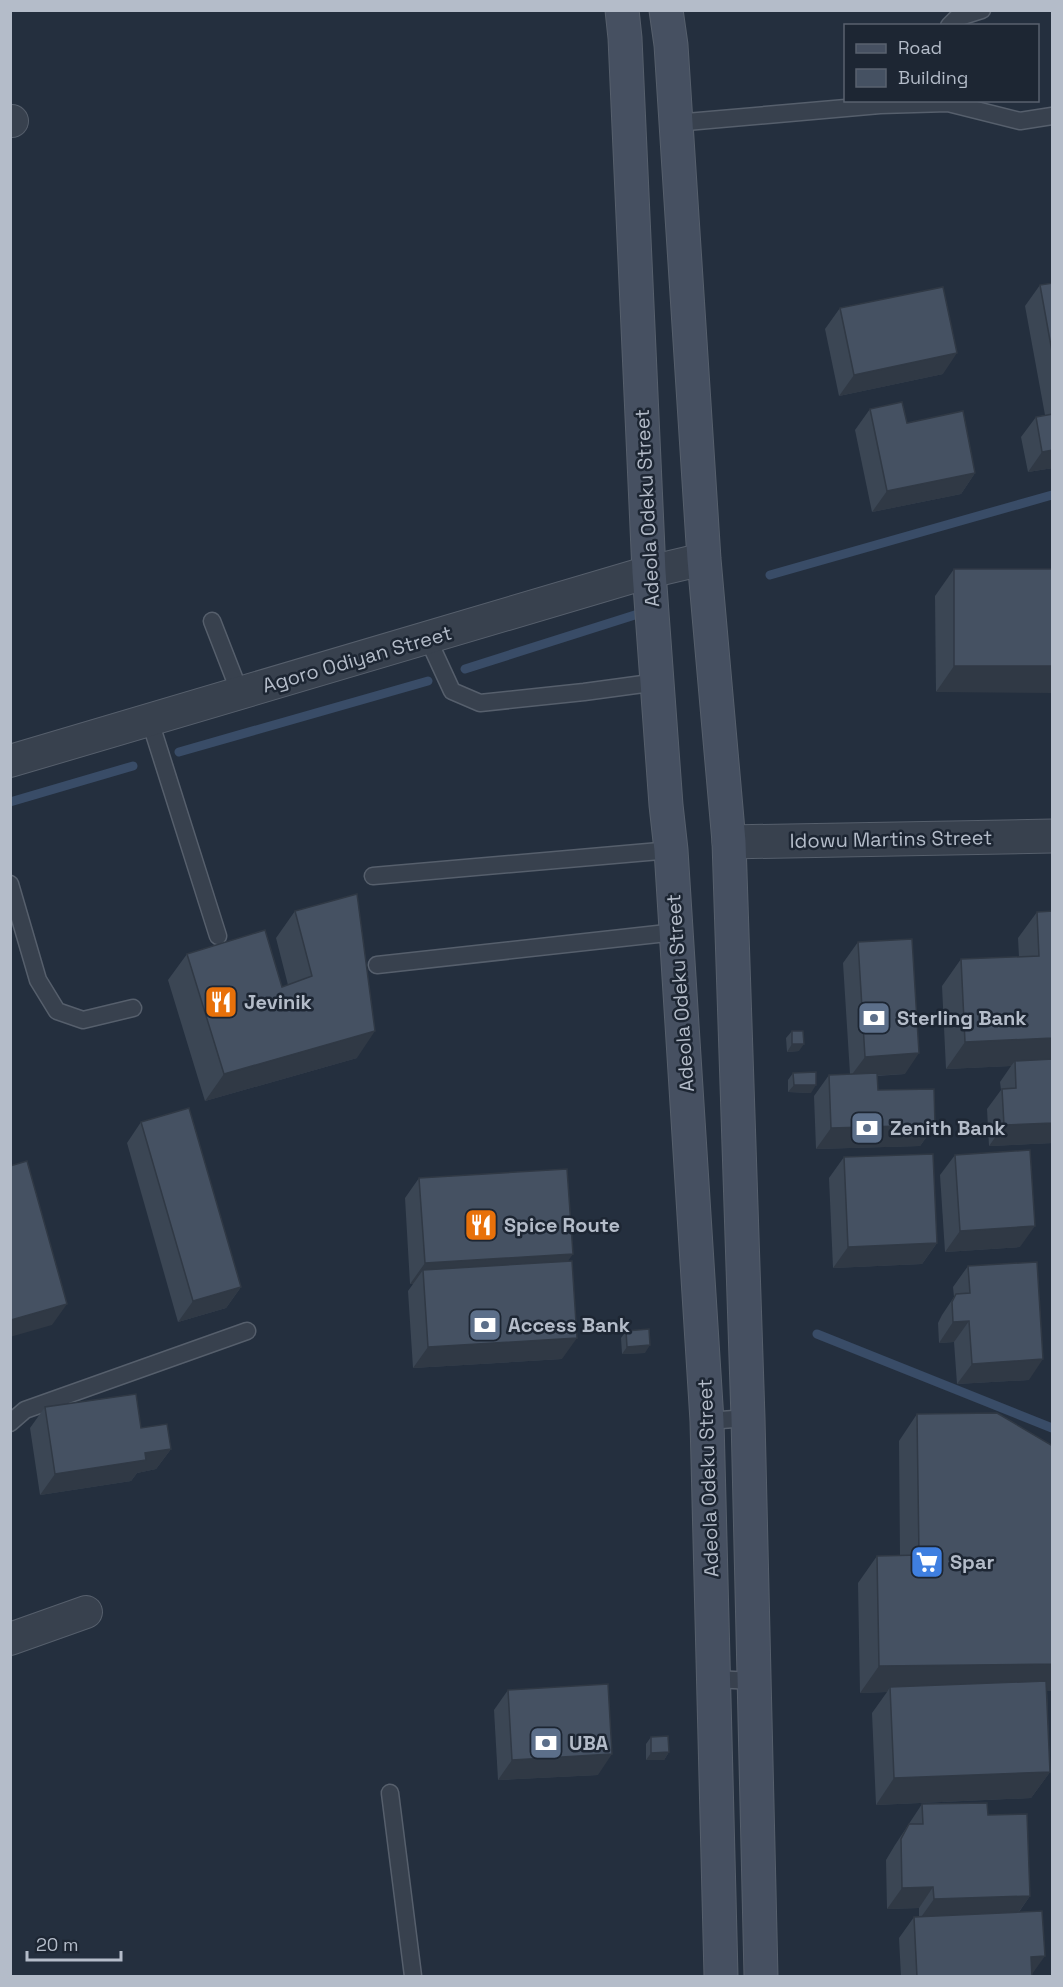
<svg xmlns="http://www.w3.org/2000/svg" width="1063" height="1987" viewBox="0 0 1063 1987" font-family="'Space Grotesk',sans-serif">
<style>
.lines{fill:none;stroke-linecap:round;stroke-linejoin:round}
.stream{stroke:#394c67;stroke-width:9}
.service-casing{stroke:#565f6c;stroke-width:19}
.minor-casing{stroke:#565f6c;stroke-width:34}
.tertiary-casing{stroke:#565f6c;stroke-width:35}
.secondary-casing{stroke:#565f6c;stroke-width:35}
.service{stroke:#38414e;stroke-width:16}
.minor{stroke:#38414e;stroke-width:32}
.tertiary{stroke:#38414e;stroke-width:33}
.secondary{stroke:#465061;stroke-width:33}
.wall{fill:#3b4654}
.shaded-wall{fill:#303945}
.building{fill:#455162;stroke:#303945;stroke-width:1.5}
.labels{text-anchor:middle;stroke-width:5;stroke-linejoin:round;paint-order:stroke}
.street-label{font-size:20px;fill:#b4bcc9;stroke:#1d2633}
.poi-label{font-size:20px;font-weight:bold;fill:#b4bcc9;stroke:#1d2633;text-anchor:start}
</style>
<rect width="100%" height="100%" fill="#242f3e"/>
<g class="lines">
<!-- stream -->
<g class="stream">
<path d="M770,575L1052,495"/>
<path d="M465,669L638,614"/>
<path d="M179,752L428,681"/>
<path d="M10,802L133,766"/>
<path d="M817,1334L1052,1428"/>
</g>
<defs>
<g id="service">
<path d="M949,26L957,18L982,10"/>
<path d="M675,123L880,105L948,103L1020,121L1052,116"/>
<path d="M212,621L240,693"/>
<path d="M428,639L452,691L480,703L584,692L658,682"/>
<path d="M150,721L218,936"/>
<path d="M373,876L671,850"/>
<path d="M10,884L38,980L57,1011L83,1020L133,1008"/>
<path d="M377,965L676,932"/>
<path d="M707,1421L748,1418"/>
<path d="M10,1423L25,1410L247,1331"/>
<path d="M713,1679L755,1681"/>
<path d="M390,1793L413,1976"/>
</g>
<g id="minor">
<path d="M10,121H12"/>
<path d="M10,761L649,572L704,559"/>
<path d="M10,1639L86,1612"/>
</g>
<path id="tertiary" d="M729,842L1052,836"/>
<g id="secondary">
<path d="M622,10L625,38L649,572L666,805L671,850L707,1421L721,1976"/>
<path d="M666,10L671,45L704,559L729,842L748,1418L761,1976"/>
</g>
</defs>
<!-- service casing -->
<use href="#service" class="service-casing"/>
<!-- minor casing -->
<use href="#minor" class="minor-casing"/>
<!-- tertiary casing -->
<use href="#tertiary" class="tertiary-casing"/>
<!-- secondary casing -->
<use href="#secondary" class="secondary-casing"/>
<!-- service -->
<use href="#service" class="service"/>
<!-- minor -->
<use href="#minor" class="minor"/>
<!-- tertiary -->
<use href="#tertiary" class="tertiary"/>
<!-- secondary -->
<use href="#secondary" class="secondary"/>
</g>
<!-- wall -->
<g class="wall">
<path d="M1053,283V468L1028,472L1021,437L1036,417L1045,415L1025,306L1040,285Z"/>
<path d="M840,308L943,374L839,396L825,329Z"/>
<path d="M870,409L907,423L975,473L961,494L872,512L855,430Z"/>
<path d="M954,569H1053L936,692L935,596Z"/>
<path d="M295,911L357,1058L205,1101L168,980L187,954L282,987L288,985L276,938Z"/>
<path d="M1053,911V1143L989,1146L987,1109L1001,1090L1000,1082L1011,1066L946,1069L942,986L961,959L1019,957L1018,938L1037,912Z"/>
<path d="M858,942L905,1074L877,1076L878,1090L935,1125L920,1146L816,1149L814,1096L829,1075L850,1074L843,963Z"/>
<path d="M792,1031L799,1051L787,1052L786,1038Z"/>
<path d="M793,1073L811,1093L788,1092V1080Z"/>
<path d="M141,1122L241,1287L226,1308L178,1322L127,1143Z"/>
<path d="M955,1155L1020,1247L945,1252L940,1175Z"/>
<path d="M844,1157L937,1243L922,1264L833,1268L829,1178Z"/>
<path d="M419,1178L569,1261L562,1359L413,1368L408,1291L413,1284H410L405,1198Z"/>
<path d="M968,1266L1029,1380L957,1384L954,1342L939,1343L938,1323L942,1315L954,1297L953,1287Z"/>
<path d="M626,1331L645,1353L622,1354L621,1338Z"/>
<path d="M45,1407L141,1428L171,1449L156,1469L137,1473L131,1481L40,1495L30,1428Z"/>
<path d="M917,1414L1047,1691L1050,1772L1031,1798L876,1805L872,1713L887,1692L860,1693L858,1583L877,1556L900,1555L899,1441Z"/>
<path d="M508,1690L598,1775L498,1780L494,1710Z"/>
<path d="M651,1737L669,1752L664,1760H646V1744Z"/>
<path d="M922,1804L988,1815L1030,1896L1019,1912L1032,1977H901L899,1938L914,1917H919V1908L887,1909L886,1860L895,1845Z"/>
<path d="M1053,1842V1872L1051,1844Z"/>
</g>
<!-- shaded-wall -->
<g class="shaded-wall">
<path d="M957,353L943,374L839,396L854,375Z"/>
<path d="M1053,450V468L1028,472L1042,452Z"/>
<path d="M975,473L961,494L872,512L887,491Z"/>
<path d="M954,666H1053V693L936,692Z"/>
<path d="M375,1031L357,1058L205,1101L224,1074Z"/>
<path d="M1053,1038V1064L1015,1061L1011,1066L946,1069L965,1042Z"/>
<path d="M792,1044H804L799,1051L787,1052Z"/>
<path d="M919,1053L905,1074L850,1077L865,1057Z"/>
<path d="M794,1085H816L811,1093L788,1092Z"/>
<path d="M1053,1123V1143L989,1146L1004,1125Z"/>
<path d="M935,1125L920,1146L816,1149L831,1128Z"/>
<path d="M1035,1226L1020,1247L945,1252L960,1231Z"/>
<path d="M937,1243L922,1264L833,1268L848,1247Z"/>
<path d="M573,1254L558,1275L423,1270L413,1284H410L425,1263Z"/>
<path d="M241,1287L226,1308L178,1322L193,1301Z"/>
<path d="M67,1304L52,1325L10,1337V1321L11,1320Z"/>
<path d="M969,1321L954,1342L939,1343L953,1322Z"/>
<path d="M577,1338L562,1359L413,1368L428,1347Z"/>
<path d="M650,1345L645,1353L622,1354L627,1347Z"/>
<path d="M1043,1359L1029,1380L957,1384L972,1364Z"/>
<path d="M171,1449L156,1469L137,1473L131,1481L40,1495L55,1474L145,1453Z"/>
<path d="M1053,1664V1691L891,1692L890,1687L887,1692L860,1693L879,1666Z"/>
<path d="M669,1752L664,1760H646L651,1753Z"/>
<path d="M612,1754L598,1775L498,1780L512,1760Z"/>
<path d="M1050,1772L1031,1798L876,1805L894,1778Z"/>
<path d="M933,1887L919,1908L887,1909L902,1888Z"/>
<path d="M1030,1896L1015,1917L919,1920L934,1899Z"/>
<path d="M1045,1956L1030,1977L1031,1957Z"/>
</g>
<!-- building -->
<g class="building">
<path d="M1053,283V357L1040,285Z"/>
<path d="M943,287L957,353L854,375L840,308Z"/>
<path d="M902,402L907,423L963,411L975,473L887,491L870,409Z"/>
<path d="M1053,414V450L1042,452L1036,417Z"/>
<rect x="954" y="569" width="99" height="97"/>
<path d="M357,894L375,1031L224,1074L187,954L265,930L282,987L312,976L295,911Z"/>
<path d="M1053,911V1038L965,1042L961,959L1039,956L1037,912Z"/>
<path d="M912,939L919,1053L865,1057L858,942Z"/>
<path d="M792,1031H803L804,1044H792Z"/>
<path d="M1053,1059V1123L1004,1125L1002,1089L1016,1088L1015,1061Z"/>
<path d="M816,1072V1085H794L793,1073Z"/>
<path d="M877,1073L878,1090L934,1089L935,1125L831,1128L829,1075Z"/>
<path d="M189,1108L241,1287L193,1301L141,1122Z"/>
<path d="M1030,1150L1035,1226L960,1231L955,1155Z"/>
<path d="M933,1154L937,1243L848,1247L844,1157Z"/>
<path d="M27,1161L67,1304L11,1320L10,1316V1166Z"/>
<path d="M567,1169L573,1254L425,1263L419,1178Z"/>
<path d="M572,1261L577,1338L428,1347L423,1270Z"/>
<path d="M1037,1262L1043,1359L972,1364L969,1321L953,1322L952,1302L956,1294L970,1293L968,1266Z"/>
<path d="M649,1329L650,1345L627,1347L626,1331Z"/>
<path d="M136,1394L141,1428L167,1424L171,1449L145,1453L146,1460L55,1474L45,1407Z"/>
<path d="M997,1413L1051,1445H1053V1664L879,1666L877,1556L919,1555L917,1414Z"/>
<path d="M1046,1681L1050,1772L894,1778L890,1687Z"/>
<path d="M608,1684L612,1754L512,1760L508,1690Z"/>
<path d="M668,1736L669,1752L651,1753V1737Z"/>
<path d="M987,1803L988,1815L1027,1814L1030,1896L934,1899L933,1887L902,1888L901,1839L909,1824H923L922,1804Z"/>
<path d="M1042,1911L1045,1956L1031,1957L1032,1977H917L914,1917Z"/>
</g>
<!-- icons -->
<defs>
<symbol id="restaurant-square" viewBox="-11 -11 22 22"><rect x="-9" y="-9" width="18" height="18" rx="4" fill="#e8710a" stroke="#1d2633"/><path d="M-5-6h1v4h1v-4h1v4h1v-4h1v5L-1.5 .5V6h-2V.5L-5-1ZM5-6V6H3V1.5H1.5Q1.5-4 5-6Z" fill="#fff"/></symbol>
<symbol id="bank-square" viewBox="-11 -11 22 22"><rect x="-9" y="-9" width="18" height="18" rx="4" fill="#5c6f8a" stroke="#1d2633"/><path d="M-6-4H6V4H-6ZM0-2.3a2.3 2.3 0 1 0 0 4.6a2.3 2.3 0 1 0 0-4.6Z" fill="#fff"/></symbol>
<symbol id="supermarket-square" viewBox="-11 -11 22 22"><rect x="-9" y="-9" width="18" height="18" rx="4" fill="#3f7fe0" stroke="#1d2633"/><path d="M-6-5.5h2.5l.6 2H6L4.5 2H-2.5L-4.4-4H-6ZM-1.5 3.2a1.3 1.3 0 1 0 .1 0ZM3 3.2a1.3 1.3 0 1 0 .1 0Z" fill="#fff"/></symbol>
</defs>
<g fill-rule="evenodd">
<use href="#restaurant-square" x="202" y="983" width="38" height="38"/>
<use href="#bank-square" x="855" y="999" width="38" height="38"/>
<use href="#bank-square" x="848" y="1109" width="38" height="38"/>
<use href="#restaurant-square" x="462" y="1206" width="38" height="38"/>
<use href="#bank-square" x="466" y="1306" width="38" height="38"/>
<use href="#supermarket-square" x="908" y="1543" width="38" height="38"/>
<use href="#bank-square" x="527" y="1724" width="38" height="38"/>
</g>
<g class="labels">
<!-- street labels -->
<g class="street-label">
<text transform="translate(647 508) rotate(-93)" y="7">Adeola Odeku Street</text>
<text transform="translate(357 659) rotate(-16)" y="7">Agoro Odiyan Street</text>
<text transform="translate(891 839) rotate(-1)" y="7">Idowu Martins Street</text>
<text transform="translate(680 993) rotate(-94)" y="7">Adeola Odeku Street</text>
<text transform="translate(708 1478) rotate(-92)" y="7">Adeola Odeku Street</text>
</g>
<!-- poi labels -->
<g class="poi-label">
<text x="244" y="1009">Jevinik</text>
<text x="897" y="1025">Sterling Bank</text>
<text x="890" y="1135">Zenith Bank</text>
<text x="504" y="1232">Spice Route</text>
<text x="508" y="1332">Access Bank</text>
<text x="950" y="1569">Spar</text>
<text x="569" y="1750">UBA</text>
</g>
</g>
<!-- border -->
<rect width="1063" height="1987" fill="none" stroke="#b4bcc9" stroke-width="24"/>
<!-- legend -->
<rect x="844" y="24" width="195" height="78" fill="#1d2633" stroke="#59626f" stroke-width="1.5"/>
<rect x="856" y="44" width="30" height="9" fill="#465061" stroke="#59626f" stroke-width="1.5"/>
<text x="898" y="54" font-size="18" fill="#b4bcc9">Road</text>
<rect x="856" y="69" width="30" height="18" fill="#455162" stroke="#59626f" stroke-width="1.5"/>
<text x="898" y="84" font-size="18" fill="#b4bcc9">Building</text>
<!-- scale -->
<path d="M27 1951v9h94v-9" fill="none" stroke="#b4bcc9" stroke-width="3"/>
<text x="36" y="1951" font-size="18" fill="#b4bcc9" stroke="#1d2633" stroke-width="4.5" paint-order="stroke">20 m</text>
</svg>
